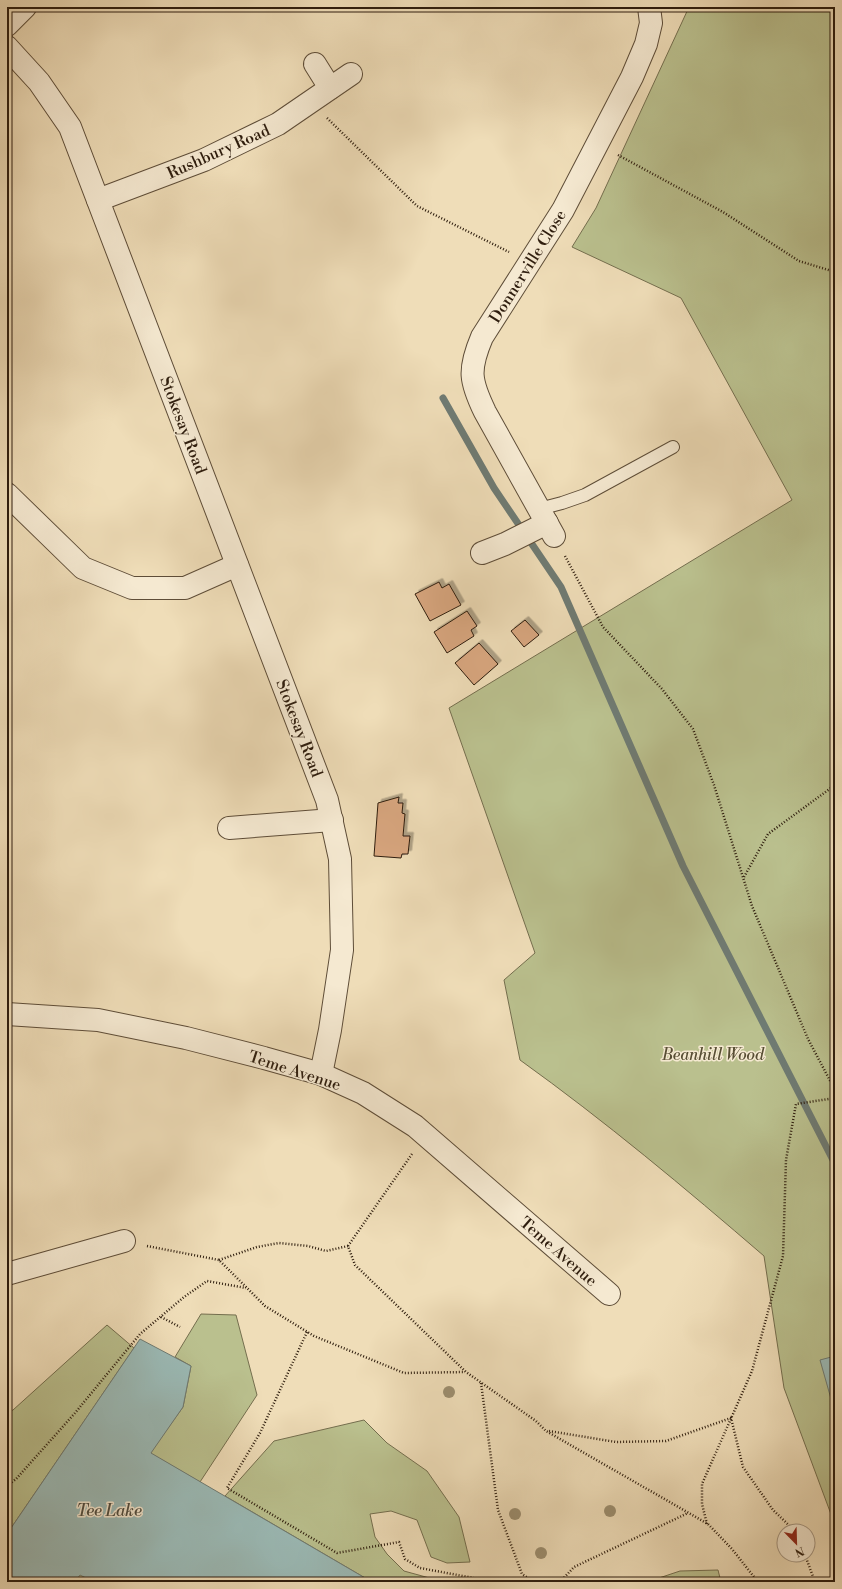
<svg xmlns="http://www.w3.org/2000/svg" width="842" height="1589" viewBox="0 0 842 1589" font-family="'Libre Bodoni',serif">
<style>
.green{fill:#bac08e;stroke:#746e4e}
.water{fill:#9bbab6;stroke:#6f7b73}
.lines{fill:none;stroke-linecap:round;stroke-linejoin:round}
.stream{stroke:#6f7b73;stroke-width:7}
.building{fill:#d9a780;stroke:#2e1d0e;filter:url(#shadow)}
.service-casing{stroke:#5e4d38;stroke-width:14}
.minor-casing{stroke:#5e4d38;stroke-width:24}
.path{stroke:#2e1d0e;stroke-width:2.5;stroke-dasharray:1 2;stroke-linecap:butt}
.service{stroke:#f5e9d1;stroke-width:12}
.minor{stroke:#f5e9d1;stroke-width:22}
.tree{fill:#9c8e6f}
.labels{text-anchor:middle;stroke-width:3;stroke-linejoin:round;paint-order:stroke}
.street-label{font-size:16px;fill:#2e1d0e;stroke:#f5e9d1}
.park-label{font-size:16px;font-style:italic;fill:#584e34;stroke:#f5e9d1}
.water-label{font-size:17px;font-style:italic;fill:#4f4c40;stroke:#f5e9d1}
</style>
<defs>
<filter id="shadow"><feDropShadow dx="3.5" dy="-3.5" stdDeviation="0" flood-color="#0004"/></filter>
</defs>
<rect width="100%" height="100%" fill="#efddb8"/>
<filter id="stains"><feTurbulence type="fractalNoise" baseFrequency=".005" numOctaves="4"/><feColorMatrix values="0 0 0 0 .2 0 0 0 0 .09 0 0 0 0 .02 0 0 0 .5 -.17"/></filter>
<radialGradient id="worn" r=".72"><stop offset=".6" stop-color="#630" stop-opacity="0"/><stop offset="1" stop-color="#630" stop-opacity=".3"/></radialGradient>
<!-- green -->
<g class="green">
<path d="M689,7H835V1525L784,1388L764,1256C685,1188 605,1121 520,1060L504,980L535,953L449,708L792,500L681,298L572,247L596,208Z"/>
<path d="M201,1314L236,1315L257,1395L200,1482L150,1453L183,1407L191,1366L175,1357Z"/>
<path d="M107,1325L134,1348L7,1534V1413L13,1410Z"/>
<path d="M364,1420L387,1443L427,1471L459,1517L470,1562L447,1563L431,1557L417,1520L391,1511L370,1514L375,1537L387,1554L404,1571L444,1582H372L225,1496L274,1441Z"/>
<path d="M718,1570L721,1582H647L680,1571Z"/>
<path d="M80,1574L94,1582H75Z"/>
</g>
<!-- water -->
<g class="water">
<path d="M140,1339L191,1366L183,1407L151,1453L372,1582H94L80,1575L75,1582H7V1534Z"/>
<path d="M835,1356V1413L820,1360Z"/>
</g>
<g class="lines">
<!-- stream -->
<path class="stream" d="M443,398L494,488L561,587L683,866L835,1164"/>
</g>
<!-- building -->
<g class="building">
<path d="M439,582L442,588L449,584L461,605L430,621L415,594Z"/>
<path d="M467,611L477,626L471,630L474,636L447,653L434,632Z"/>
<path d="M525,620L539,635L524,647L511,631Z"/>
<path d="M479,643L498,664L474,685L455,663Z"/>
<path d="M399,797L398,803H403L402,813L405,814L403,836H410L408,854H402L401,858L374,856L378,803Z"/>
</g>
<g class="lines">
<defs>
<path id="service" d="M539,509L562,503L585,495L673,447"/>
<g id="minor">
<path d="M7,25L25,7"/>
<path d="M7,47L39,82L70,127L327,800L340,859L342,950L330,1030L321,1074"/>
<path d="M315,64L330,88"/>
<path d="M98,200L204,160L278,124L351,74"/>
<path d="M7,494L83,568L132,588H185L237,565"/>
<path d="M554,536L485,412C470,381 468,370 482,337L563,210L632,77L646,44L651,23L649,7"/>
<path d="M482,553L505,544L547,523"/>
<path d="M229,828L332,820"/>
<path d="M7,1014L98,1020L186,1038L264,1058L321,1074L363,1093L415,1126L609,1294"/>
<path d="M7,1274L124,1241"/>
</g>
</defs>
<!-- service casing -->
<use href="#service" class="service-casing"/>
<!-- minor casing -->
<use href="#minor" class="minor-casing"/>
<!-- path -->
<g class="path">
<path d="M327,118L417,206L509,252"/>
<path d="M618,155L723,212L799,261L835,272"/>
<path d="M565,556L603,627L662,689L693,729L714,785L752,906L808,1039L835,1090"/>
<path d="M744,877L768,834L835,785"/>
<path d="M412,1154L348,1246L355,1265L466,1372L536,1421L546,1431L708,1524L732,1549L758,1582"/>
<path d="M147,1246L219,1260L265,1306L314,1336L404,1373L465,1372"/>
<path d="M219,1260L257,1247L279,1243L308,1246L326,1251L348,1246"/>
<path d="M161,1317L180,1327"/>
<path d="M307,1332L260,1433L227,1488L337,1553L399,1542L405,1559L420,1568L479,1579L484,1582"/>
<path d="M481,1383L498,1510L522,1574L534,1582"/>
<path d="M549,1431L616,1442L666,1441L731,1418L743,1467L773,1510L795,1531"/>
<path d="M7,1486L16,1479L75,1413L140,1334L184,1297L207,1281L246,1288"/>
<path d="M707,1524L702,1504V1484L752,1371L783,1256L786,1160L796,1104L835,1098"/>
<path d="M805,1555L815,1582"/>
<path d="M560,1582L574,1567L688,1513"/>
</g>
<!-- service -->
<use href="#service" class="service"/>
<!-- minor -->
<use href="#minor" class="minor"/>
</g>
<!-- trees -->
<g class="tree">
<circle cx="449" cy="1392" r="6"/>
<circle cx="610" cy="1511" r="6"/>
<circle cx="515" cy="1514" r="6"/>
<circle cx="541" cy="1553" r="6"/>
</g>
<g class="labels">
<!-- street labels -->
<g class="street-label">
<text transform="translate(218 151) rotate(-24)" y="6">Rushbury Road</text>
<text transform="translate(527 266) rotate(-58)" y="6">Donnerville Close</text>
<text transform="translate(184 425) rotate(69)" y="6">Stokesay Road</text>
<text transform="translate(300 728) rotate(69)" y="6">Stokesay Road</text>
<text transform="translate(295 1070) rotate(18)" y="6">Teme Avenue</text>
<text transform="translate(559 1251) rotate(41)" y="6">Teme Avenue</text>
</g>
<!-- park labels -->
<g class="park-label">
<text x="713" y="1060">Beanhill Wood</text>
</g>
<!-- water labels -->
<g class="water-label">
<text x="109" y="1516">Tee Lake</text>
</g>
</g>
<!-- margin -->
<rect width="842" height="1589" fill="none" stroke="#efddb8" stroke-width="24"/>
<rect x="8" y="8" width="826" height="1573" fill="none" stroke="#2e1d0e" stroke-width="2"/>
<rect x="12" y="12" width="818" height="1565" fill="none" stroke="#2e1d0e"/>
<!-- north arrow -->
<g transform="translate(796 1543) rotate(157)"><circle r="19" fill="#f5e9d1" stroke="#a59783"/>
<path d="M0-3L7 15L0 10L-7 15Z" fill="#8f2418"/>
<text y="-6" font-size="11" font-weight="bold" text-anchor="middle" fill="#2e1d0e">N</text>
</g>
<rect width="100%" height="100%" filter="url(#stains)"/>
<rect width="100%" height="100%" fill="url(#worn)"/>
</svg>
